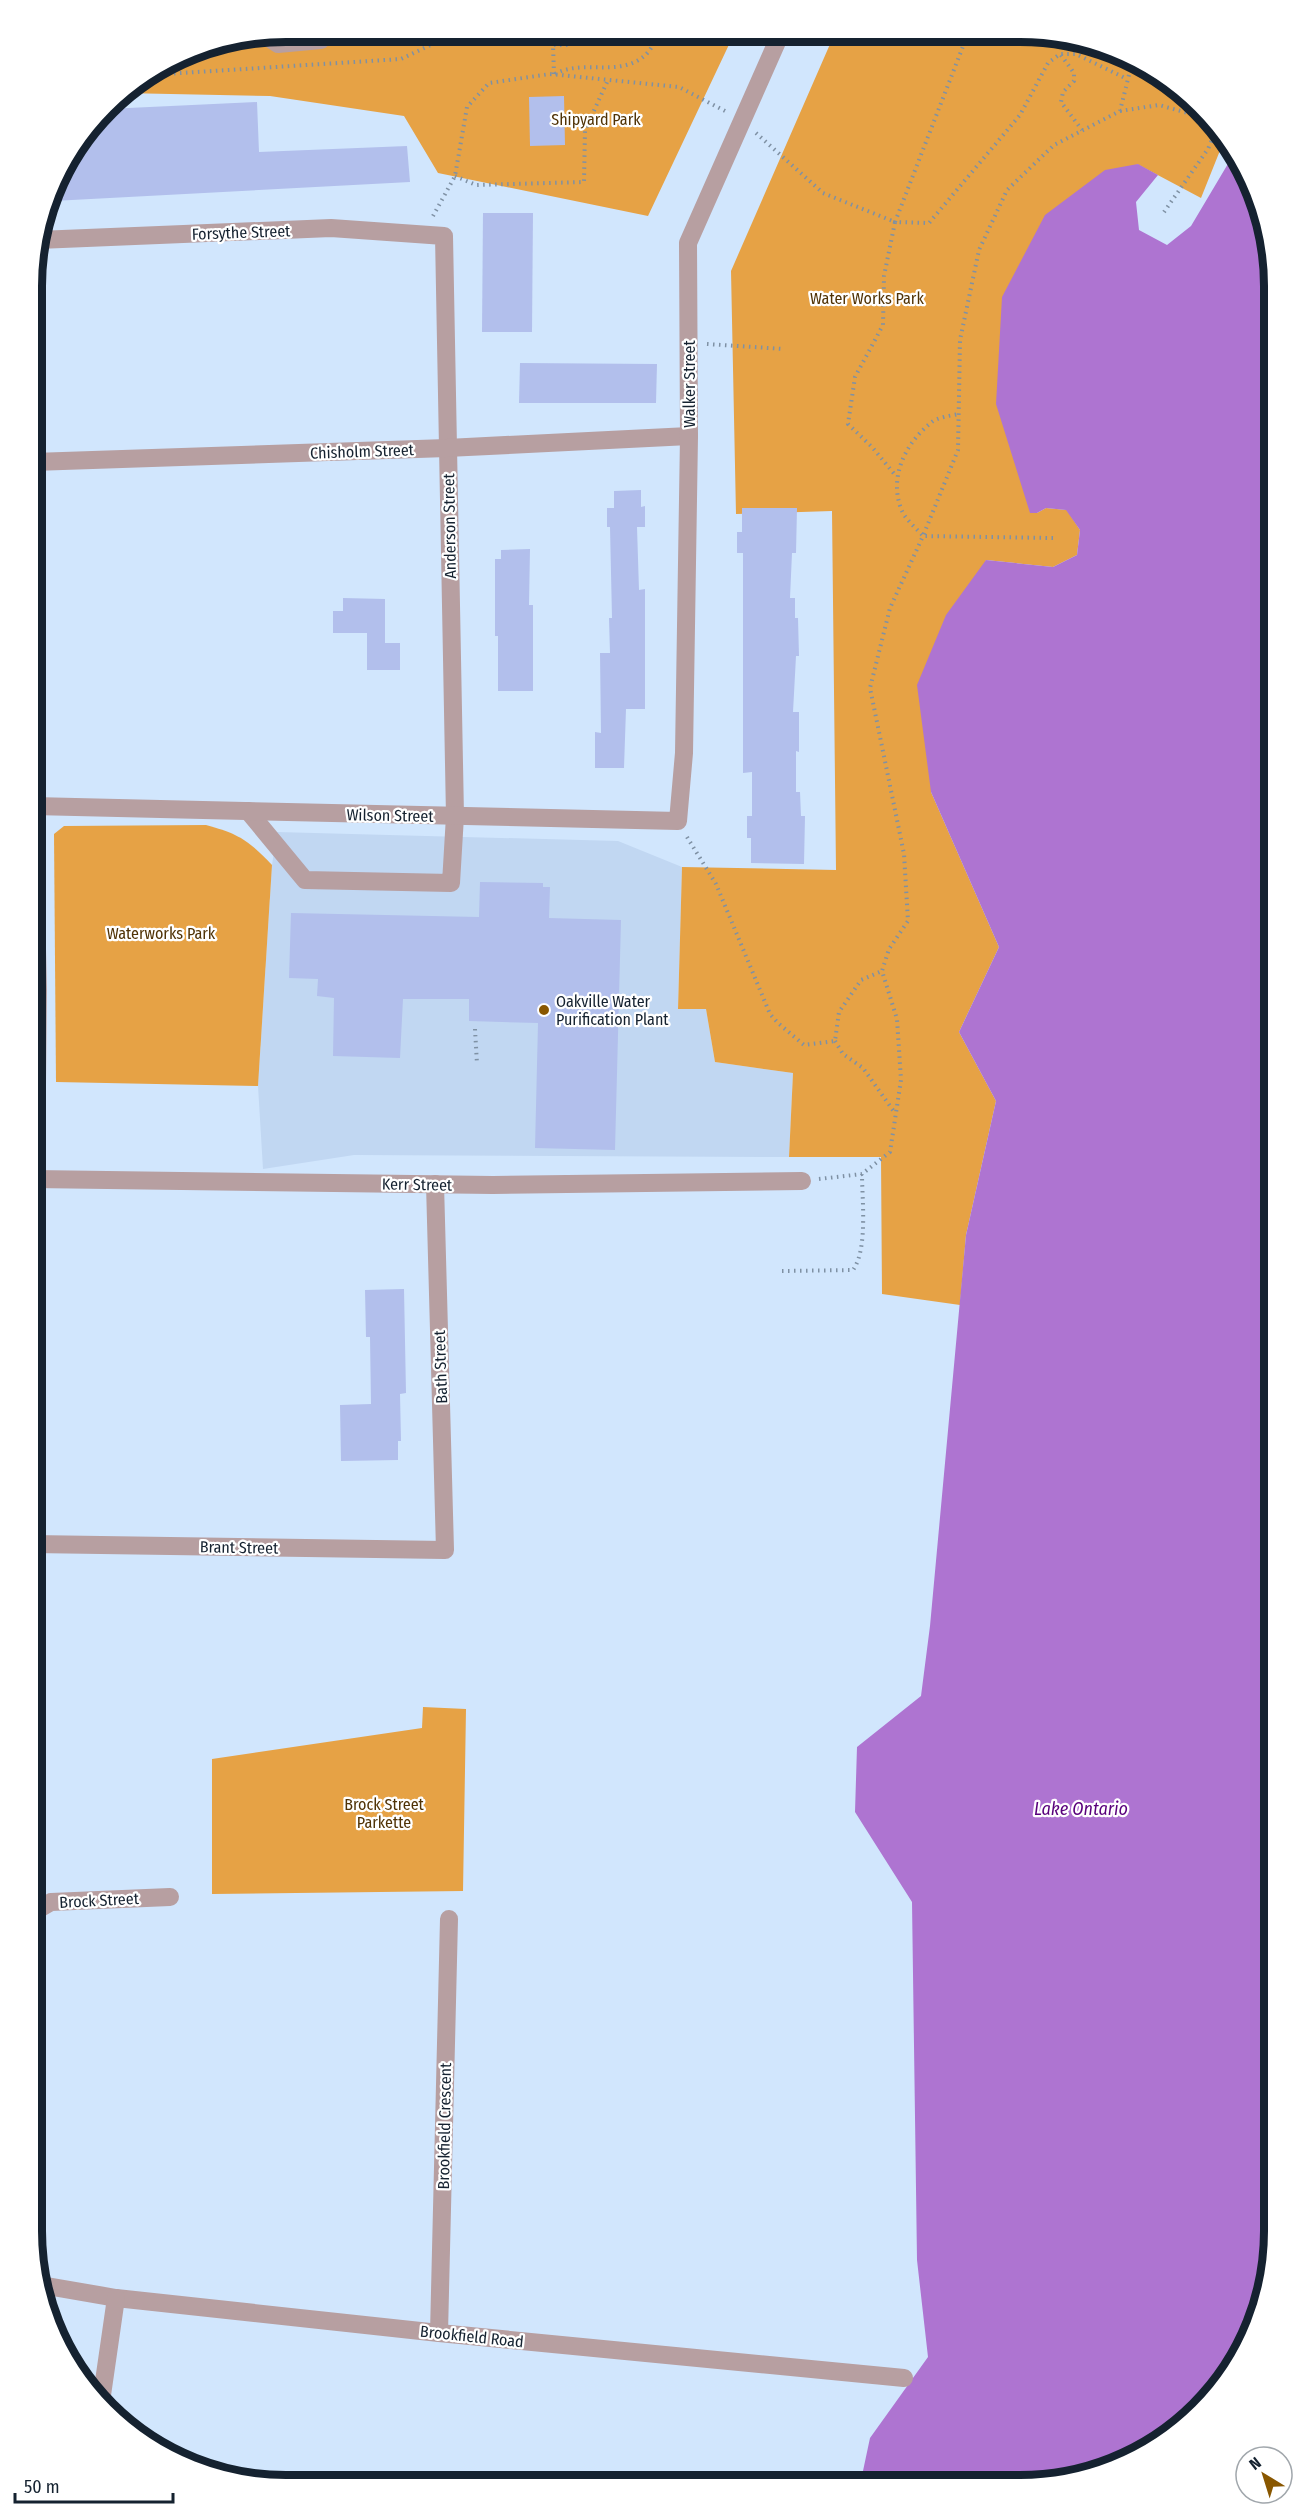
<svg xmlns="http://www.w3.org/2000/svg" width="1306" height="2517" viewBox="0 0 1306 2517" font-family="'Fira Sans Condensed',sans-serif">
<style>
.built{fill:#c1d7f2}
.green{fill:#e6a245}
.water{fill:#ae74d1}
.building{fill:#b2bfec}
.lines{fill:none;stroke-linecap:round;stroke-linejoin:round}
.path{stroke:#7f91a4;stroke-width:4;stroke-dasharray:1.5 4.5;stroke-linecap:butt}
.minor{stroke:#b79fa1;stroke-width:18}
.poi-dot{fill:#895700;stroke:#fff;stroke-width:2}
.labels{text-anchor:middle;stroke-width:4.5;stroke-linejoin:round;paint-order:stroke}
.park-label{font-size:16px;fill:#503205;stroke:#fff}
.street-label{font-size:16px;fill:#152230;stroke:#fff}
.poi-label{font-size:16px;fill:#152230;stroke:#fff;text-anchor:start}
.water-label{font-size:18px;font-style:italic;fill:#58007b;stroke:#fff}
.rim{fill:none;stroke:#152230;stroke-width:8}
</style>
<rect width="100%" height="100%" fill="#d1e6fd"/>
<!-- built -->
<path class="built" d="M277,832L618,841L682,867L678,1008L706,1009L715,1062L793,1073L789,1157L354,1155L263,1169L258,1086L272,865Z"/>
<!-- green -->
<g class="green">
<path d="M296,32L734,34L648,216L438,173L404,116L270,96L122,93L189,51Z"/>
<path d="M834,35L1069,36L1132,58L1187,95L1225,138L1201,198L1137,164L1037,513L1046,508L1067,510L1080,530L1077,555L1053,567L986,560L931,792L999,947L959,1032L996,1101L966,1235L960,1305L882,1294L881,1157H789L793,1073L715,1062L706,1009H678L682,867L836,870L832,511L736,514L731,271Z"/>
<path d="M206,825C239,834 248,840 272,865L258,1086L56,1082L54,834L64,826Z"/>
<path d="M423,1707L466,1709L463,1891L212,1894V1759L422,1728Z"/>
</g>
<!-- water -->
<path class="water" d="M1235,152L1261,205L1274,286V2248L1255,2328L1222,2386L1161,2442L1101,2472L1020,2485H860L870,2438L928,2357L917,2260L912,1902L855,1812L857,1747L921,1696L930,1626L966,1235L996,1101L959,1032L999,947L931,792L917,685L946,615L986,560L1053,567L1077,555L1080,530L1066,510L1046,508L1037,513H1030L996,404L1002,297L1045,215L1105,170L1138,164L1158,175L1136,202L1139,230L1167,245L1191,226Z"/>
<!-- building -->
<g class="building">
<path d="M564,96L565,145L530,146L529,97Z"/>
<path d="M257,102L259,152L407,146L410,182L53,201V191L58,173L107,109Z"/>
<path d="M483,213H533L532,332H482Z"/>
<path d="M520,363L657,364L656,403H519Z"/>
<path d="M641,490V507L645,506V527H637L639,590L645,589V709H626L624,768H595V732L601,733L600,653H610L609,618H612L610,527H607V508H614V491Z"/>
<path d="M742,508H797L796,553H792L790,598H795V618H798L799,656H796L793,712H799V752L796,751V792H800L801,816H805L804,864L751,863V838H747V816H752V772L743,773V553H737V532H742Z"/>
<path d="M530,549L529,605H533V691H498V636H495V559H501V550Z"/>
<path d="M343,598L385,599V643H400V670H367V633H333V611H343Z"/>
<path d="M480,882L543,883V887H550L549,918L621,920L615,1150L535,1148L538,1023L469,1021V999H403L400,1058L333,1056L334,998L317,996L318,979L289,978L291,913L479,917Z"/>
<path d="M404,1289L406,1393L400,1394L401,1441H398V1460L341,1461L340,1405L371,1404L370,1337H366L365,1290Z"/>
</g>
<g class="lines">
<!-- path -->
<g class="path">
<path d="M967,36L895,222L929,223L1020,115L1048,63L1060,54H1076L1127,79"/>
<path d="M1061,55L1074,73V81L1063,92L1061,102L1082,130"/>
<path d="M554,74L553,45H568L567,33"/>
<path d="M555,74C582,59 617,77 643,57C650,52 655,41 660,34"/>
<path d="M150,75L401,59L456,33"/>
<path d="M1120,111L1159,105L1209,119"/>
<path d="M756,133L823,193L895,222L884,276L883,325L855,377L848,424L872,447L896,476"/>
<path d="M455,176L476,185L584,182L585,130L608,80"/>
<path d="M46,211L47,221"/>
<path d="M1164,212L1208,149L1217,128"/>
<path d="M433,216L455,176L467,107L489,83L550,74L679,87L725,111"/>
<path d="M707,344L784,349"/>
<path d="M1053,538L923,536L958,450L960,340L979,250L1007,190L1054,145L1120,111L1133,59"/>
<path d="M687,837L716,884L770,1014L778,1023L804,1045L835,1041L839,1012L861,980L882,971"/>
<path d="M475,1029L477,1064"/>
<path d="M835,1041L843,1054L863,1068L895,1113"/>
<path d="M819,1179L862,1174L890,1152L901,1080L897,1019L882,971L889,949L908,921L904,854L870,688L890,608L923,536C917,529 906,520 902,511C888,478 905,443 932,422C938,417 950,416 958,414"/>
<path d="M782,1271L853,1270C868,1249 862,1199 862,1174"/>
</g>
<!-- minor -->
<g class="minor">
<path d="M266,36L278,44L321,40"/>
<path d="M187,52L204,51V48"/>
<path d="M38,240L331,228L444,236L455,816L451,883L305,880L248,811"/>
<path d="M33,462L447,448L689,436"/>
<path d="M33,806L678,821L684,753L689,436L688,243L780,35"/>
<path d="M33,1179L493,1185L802,1181"/>
<path d="M33,1193L36,1179L38,990L33,785"/>
<path d="M32,1544L445,1550L435,1184"/>
<path d="M32,1913L51,1902L170,1897"/>
<path d="M41,2285L116,2298L439,2333L904,2378"/>
<path d="M439,2333L449,1919"/>
<path d="M101,2402L116,2298"/>
</g>
</g>
<!-- markers -->
<circle class="poi-dot" cx="544" cy="1010" r="6"/>
<g class="labels">
<!-- park labels -->
<g class="park-label">
<text x="596" y="125">Shipyard Park</text>
<text x="867" y="304">Water Works Park</text>
<text x="161" y="939">Waterworks Park</text>
<text x="384" y="1810">Brock Street<tspan x="384" dy="18">Parkette</tspan></text>
</g>
<!-- street labels -->
<g class="street-label">
<text transform="translate(241 232) rotate(-2)" y="6">Forsythe Street</text>
<text transform="translate(689 384) rotate(-90)" y="6">Walker Street</text>
<text transform="translate(362 451) rotate(-2)" y="6">Chisholm Street</text>
<text transform="translate(449 526) rotate(-91)" y="6">Anderson Street</text>
<text transform="translate(390 815) rotate(1)" y="6">Wilson Street</text>
<text transform="translate(417 1184) rotate(1)" y="6">Kerr Street</text>
<text transform="translate(440 1367) rotate(-92)" y="6">Bath Street</text>
<text transform="translate(239 1547) rotate(1)" y="6">Brant Street</text>
<text transform="translate(99 1900) rotate(-3)" y="6">Brock Street</text>
<text transform="translate(444 2126) rotate(-89)" y="6">Brookfield Crescent</text>
<text transform="translate(472 2336) rotate(6)" y="6">Brookfield Road</text>
</g>
<!-- poi labels -->
<g class="poi-label">
<text x="556" y="1007">Oakville Water<tspan x="556" dy="18">Purification Plant</tspan></text>
</g>
<!-- water labels -->
<g class="water-label">
<text x="1081" y="1815">Lake Ontario</text>
</g>
</g>
<!-- crop -->
<path d="M0 0H1306V2517H0ZM286 42H1020A244 244 0 0 1 1264 286V2231A244 244 0 0 1 1020 2475H286A244 244 0 0 1 42 2231V286A244 244 0 0 1 286 42Z" fill="#fff" fill-rule="evenodd"/>
<path class="rim" d="M286 42H1020A244 244 0 0 1 1264 286V2231A244 244 0 0 1 1020 2475H286A244 244 0 0 1 42 2231V286A244 244 0 0 1 286 42Z"/>
<!-- north arrow -->
<g transform="translate(1264 2475) rotate(322)"><circle r="28" fill="#ffffff" stroke="#a1a7ac" stroke-width="1.5"/>
<path d="M0-4.5L10 22L0 15L-10 22Z" fill="#895700"/>
<text y="-9" font-size="16" font-weight="bold" text-anchor="middle" fill="#152230">N</text>
</g>
<!-- scale -->
<path d="M15 2493v9h158v-9" fill="none" stroke="#152230" stroke-width="3"/>
<text x="24" y="2493" font-size="18" fill="#152230" stroke="#ffffff" stroke-width="4.5" paint-order="stroke">50 m</text>
</svg>
